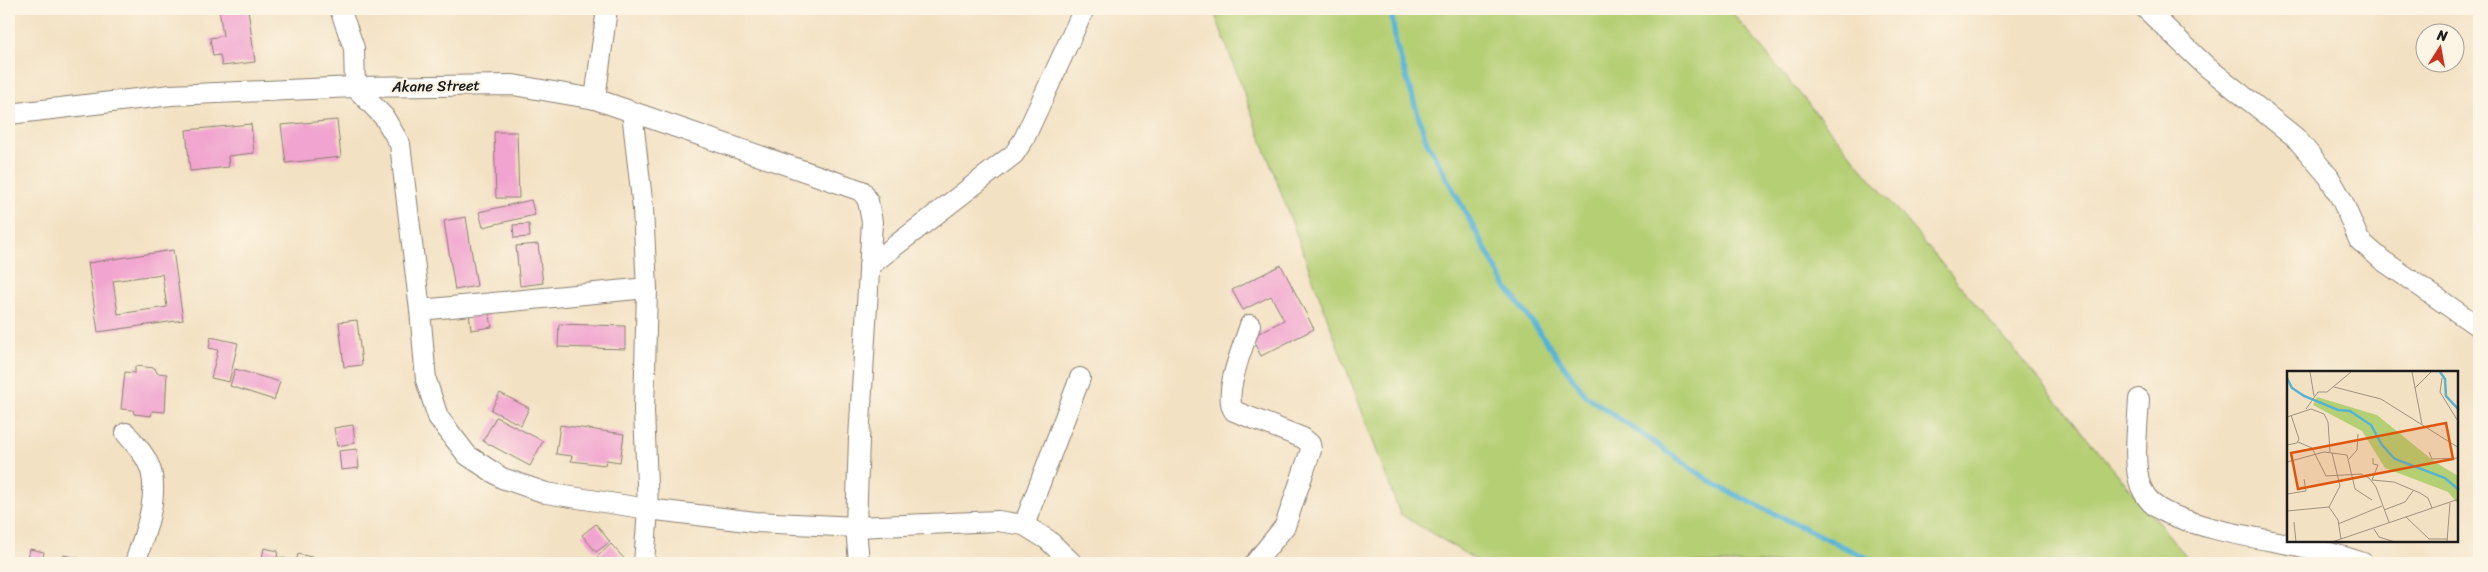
<svg xmlns="http://www.w3.org/2000/svg" width="2488" height="572" viewBox="0 0 2488 572" font-family="Sriracha,sans-serif">
<style>
.green{fill:#b5cf74;stroke:#687648}
.lines{fill:none;stroke-linecap:round;stroke-linejoin:round}
.stream{stroke:#56b3d4;stroke-width:5.5}
.building{fill:#f1a4cf;fill-rule:evenodd}
.minor-casing{stroke:#887e70;stroke-width:22}
.minor{stroke:#fff;stroke-width:20}
.labels{text-anchor:middle;stroke-width:4.5;stroke-linejoin:round;paint-order:stroke}
.street-label{font-size:15px;fill:#1c1c1c;stroke:#fcf5e5}
.inset-river{fill:none;stroke:#56b3d4;stroke-width:2.5}
.inset-road{fill:none;stroke:#9d9280;stroke-width:1}
.view{fill:#de560d;fill-opacity:0.15;stroke:#de560d;stroke-width:2.5}
.inset-edge{fill:none;stroke:#1c1c1c;stroke-width:2.5}
</style>
<rect width="100%" height="100%" fill="#fcf5e5"/>
<filter id="ink" filterUnits="userSpaceOnUse"><feTurbulence type="fractalNoise" baseFrequency=".02" numOctaves="2"/><feDisplacementMap in="SourceGraphic" scale="10" xChannelSelector="R" yChannelSelector="G"/><feConvolveMatrix kernelMatrix="1 2 1 2 8 2 1 2 1" color-interpolation-filters="sRGB"/></filter>
<filter id="wash" filterUnits="userSpaceOnUse"><feTurbulence type="fractalNoise" baseFrequency=".0096" numOctaves="4" result="noise"/><feDisplacementMap in="SourceGraphic" scale="20" xChannelSelector="R" yChannelSelector="G"/><feGaussianBlur stdDeviation="1.12" result="paint"/><feColorMatrix in="noise" values="0 0 0 0 0 0 0 0 0 0 0 0 0 0 0 0 0 1.4 0 .05"/><feComposite in="paint" operator="in"/></filter>
<g filter="url(#wash)">
<rect width="100%" height="100%" fill="#f3e1c3"/>
<!-- green -->
<path class="green" d="M1213,9H1729L2192,563H1481L1400,514Z"/>
<g class="lines">
<!-- stream -->
<path class="stream" d="M1391,9L1396,44L1426,140L1505,285L1586,396L1719,487L1877,563"/>
</g>
<g id="blocks">
<!-- building -->
<g class="building">
<path d="M219,9H248L255,62L222,66L220,55L213,56L210,38L223,36Z"/>
<path d="M337,120L341,157L286,163L281,125Z"/>
<path d="M251,124L254,153L228,156L229,167L190,171L186,130Z"/>
<path d="M494,132H517L519,198H496Z"/>
<path d="M531,200L535,215L483,227L479,212Z"/>
<path d="M466,217L477,286L455,290L444,221Z"/>
<path d="M529,224L530,237L514,238L513,225Z"/>
<path d="M538,244L543,283L520,286L516,246Z"/>
<path d="M173,250L183,320L98,332L88,263ZM162,274L167,307L118,314L113,281Z"/>
<path d="M1281,265L1314,329L1261,356L1251,337L1284,320L1271,296L1243,310L1232,290Z"/>
<path d="M489,311L492,327L471,330L469,313Z"/>
<path d="M357,320L362,365L344,367L339,322Z"/>
<path d="M559,324L625,326V349L558,347Z"/>
<path d="M211,337L238,343L229,382L211,378L218,350L209,348Z"/>
<path d="M135,366L155,368L157,373L167,374L165,412L152,411L151,416L134,414L133,410L121,409L125,372L135,373Z"/>
<path d="M235,369L280,382L274,400L230,386Z"/>
<path d="M500,393L529,408L521,425L491,410Z"/>
<path d="M496,417L543,441L530,466L483,441Z"/>
<path d="M353,425L355,443L337,446L334,428Z"/>
<path d="M560,425L624,434L620,462L606,460L605,465L571,461L572,456L556,454Z"/>
<path d="M357,449L359,468L341,470L339,451Z"/>
<path d="M596,524L610,542L596,552L582,535Z"/>
<path d="M611,544L628,563H603L597,557Z"/>
<path d="M264,548L278,551L277,557L296,561L298,554L316,558L315,563H261Z"/>
<path d="M30,549L44,552L43,558L62,562L64,555L82,559L81,563H27Z"/>
</g>
</g>
</g>
<g filter="url(#ink)">
<use href="#blocks" fill-opacity="0" stroke="#887e70" stroke-width="1"/>
<g class="lines">
<defs>
<g id="minor">
<path d="M340,9L354,48L355,87L384,117L400,144L420,310L426,380L438,417L467,455L502,478L546,493L648,509L755,522L856,527L998,521L1024,525L1048,540L1072,563"/>
<path d="M2146,9L2207,67L2295,137L2329,177L2342,200L2359,240L2382,260L2479,327"/>
<path d="M595,99L607,9"/>
<path d="M632,112L643,209L647,288L644,411L648,509L644,563"/>
<path d="M9,114L171,95L355,87L513,85L595,99L862,191L868,201L872,222L859,439L856,527L859,563"/>
<path d="M869,266L1014,154L1024,139L1084,9"/>
<path d="M420,310L647,288"/>
<path d="M1250,325C1244,345 1222,394 1234,411L1303,438L1310,444L1311,450L1285,526L1255,563"/>
<path d="M2139,399C2138,425 2132,463 2141,487C2146,499 2155,508 2167,513C2229,540 2300,540 2363,563"/>
<path d="M126,433C133,442 142,451 147,461C163,490 144,535 135,563"/>
<path d="M1024,525L1080,378"/>
</g>
</defs>
<!-- minor casing -->
<use href="#minor" class="minor-casing"/>
<!-- minor -->
<use href="#minor" class="minor"/>
</g>
</g>
<g class="labels">
<!-- street labels -->
<g class="street-label">
<text transform="translate(436 86) rotate(-1)" y="5">Akane Street</text>
</g>
</g>
<!-- overview -->
<g transform="translate(2287 371)">
<rect width="171" height="171" fill="#f3e1c3"/>
<path d="M30,26L90,44L148,91L171,105V133L161,121L98,97L75,60L26,34Z" fill="#b5cf74"/>
<path class="inset-river" d="M153,1L158,8L159,25L172,39M0,7L5,17L17,25L51,39L63,40L84,54L95,74L108,88L158,107L172,119"/>
<path class="inset-road" d="M23,1L27,25M125,1L135,53M155,7L153,21L172,52M47,16L94,28L172,77M128,17L144,1M19,38L31,21H40L64,1M0,46L24,38L37,43L41,51L43,81M11,71L25,77L39,105L74,103L82,107L89,116L102,151M0,74L10,72L12,68L4,44M142,81L145,88L172,87M62,88L70,79L71,63M0,91L37,81L60,84L68,118L85,129M85,109L107,111L133,122L141,127L145,137M85,109L91,94L86,93V87M0,123L19,120L17,108M42,136L53,115L45,82M97,139L118,131L126,120M0,140L42,136L51,149L54,168M119,146L142,168H161M7,151L9,171M51,153L95,135M87,158L92,166L108,171M45,171L172,128M160,171L163,132"/>
<path class="view" d="M159,52L166,88L11,118L4,82Z"/>
<rect width="171" height="171" class="inset-edge"/>
</g>
<!-- margin -->
<rect width="2488" height="572" fill="none" stroke="#fcf5e5" stroke-width="30"/>
<!-- north arrow -->
<g transform="translate(2440 48) rotate(11)"><circle r="24" fill="#fcf5e5" stroke="#a29e95"/>
<path d="M0-4L9 19L0 12L-9 19Z" fill="#c8321e"/>
<text y="-8" font-size="14" font-weight="bold" text-anchor="middle" fill="#1c1c1c">N</text>
</g>
</svg>
